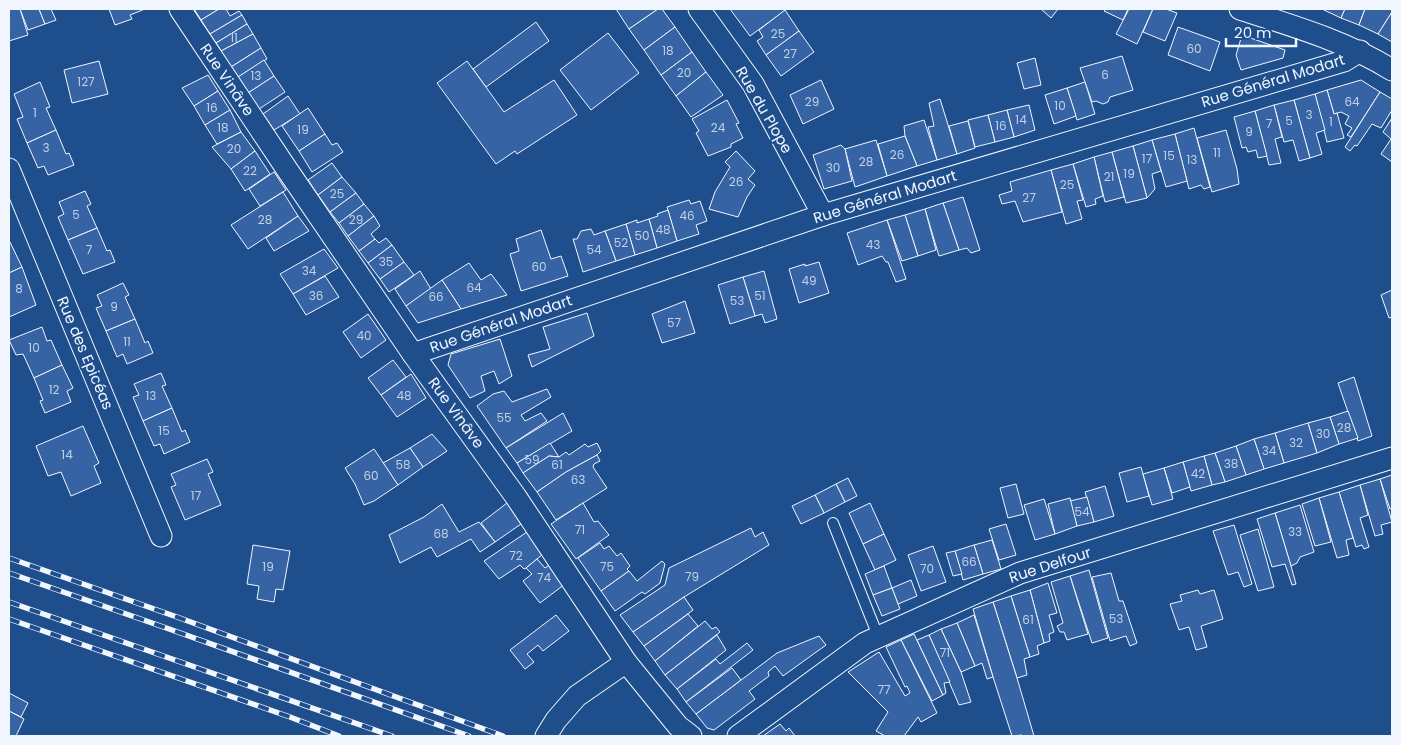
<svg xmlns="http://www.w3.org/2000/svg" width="1401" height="745" viewBox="0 0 1401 745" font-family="Poppins,sans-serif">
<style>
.building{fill:#3563a3;stroke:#f2f6ff}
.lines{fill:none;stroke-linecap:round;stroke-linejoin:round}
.service-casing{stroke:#f2f6ff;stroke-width:12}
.minor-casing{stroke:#f2f6ff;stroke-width:23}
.service{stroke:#1f4e8c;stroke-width:10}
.minor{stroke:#1f4e8c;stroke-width:21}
.rail-casing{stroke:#f2f6ff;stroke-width:5.5}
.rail{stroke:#1f4e8c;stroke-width:4;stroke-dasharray:11;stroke-linecap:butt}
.labels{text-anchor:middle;stroke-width:4;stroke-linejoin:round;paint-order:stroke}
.number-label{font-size:12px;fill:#c3d1e8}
.street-label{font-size:15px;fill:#f2f6ff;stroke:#1f4e8c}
</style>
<rect width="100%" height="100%" fill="#1f4e8c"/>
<!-- building -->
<g class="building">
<path d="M9,9H20L28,35L9,41Z"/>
<path d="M20,9H39L45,24L28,30Z"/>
<path d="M39,9H51L56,20L45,24Z"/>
<path d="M109,9H145L130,15L132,19L115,25Z"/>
<path d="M194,9H219L201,20Z"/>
<path d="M219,9H226L230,16L239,11L242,15L210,34L201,20Z"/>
<path d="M616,9H658L629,29Z"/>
<path d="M658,9H662L675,27L644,50L629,29Z"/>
<path d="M730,9H787L750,36Z"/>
<path d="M1041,9H1058L1051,18Z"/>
<path d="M1106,9H1128L1123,20L1104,11Z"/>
<path d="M1129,9H1153L1137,44L1116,34Z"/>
<path d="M1153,9H1166L1177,13L1165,41L1143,32Z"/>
<path d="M1325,9H1345L1341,18L1324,10Z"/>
<path d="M1345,9H1365L1359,25L1341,18Z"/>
<path d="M1365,9H1392V12L1378,34L1359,25Z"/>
<path d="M785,10L799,31L766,55L757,41L763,37L759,30Z"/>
<path d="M1392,12V42L1378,34Z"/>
<path d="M242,15L247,24L216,43L210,34Z"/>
<path d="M536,22L549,41L486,87L473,69Z"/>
<path d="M247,24L253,34L221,51L216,43Z"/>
<path d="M675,27L692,52L661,75L644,50Z"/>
<path d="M1178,27L1220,42L1210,71L1168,55Z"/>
<path d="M799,31L814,52L781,76L766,55Z"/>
<path d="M608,33L639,73L591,110L560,70Z"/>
<path d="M253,34L261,48L231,67L221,51Z"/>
<path d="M1242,35L1285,50L1283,58L1241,70L1236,55Z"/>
<path d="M261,48L267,59L238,77L231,67Z"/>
<path d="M692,52L706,72L676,96L661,75Z"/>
<path d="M1122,56L1133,90L1110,97L1108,102L1103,104L1096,101L1092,102L1080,68Z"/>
<path d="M1035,58L1041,85L1024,89L1017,63Z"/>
<path d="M264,60L274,76L248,93L238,77Z"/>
<path d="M99,61L108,94L72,103L64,70Z"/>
<path d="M467,61L504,112L554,80L577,115L517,154L515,151L496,164L437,83Z"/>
<path d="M706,72L723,95L691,117L676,96Z"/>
<path d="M208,75L218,91L194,106L182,88Z"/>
<path d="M274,76L285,92L259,109L248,93Z"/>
<path d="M821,80L834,109L803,124L790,95Z"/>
<path d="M1361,80L1380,92L1351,137L1347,135L1352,128L1345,124L1349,116L1341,112L1334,114L1327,90Z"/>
<path d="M40,82L50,107L46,108L56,130L27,143L17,119L23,117L14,94Z"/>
<path d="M1085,82L1095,114L1077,120L1067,88Z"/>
<path d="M1067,88L1076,116L1054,124L1045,95Z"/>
<path d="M1327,90L1334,114L1337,113L1344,138L1327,142L1315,94Z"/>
<path d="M218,91L230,110L205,125L194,106Z"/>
<path d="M1380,92L1392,99V110L1381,128L1372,124L1357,146L1355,145L1350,151L1345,147Z"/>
<path d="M1315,94L1325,130L1316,133L1322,154L1310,158L1294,100Z"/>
<path d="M288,96L300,114L274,130L263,114Z"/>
<path d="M940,99L957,154L937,160L928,127L934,126L929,103Z"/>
<path d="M727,100L739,123L736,124L743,138L731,144V147L708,156L696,133L699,131L692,119Z"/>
<path d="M1294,100L1310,158L1299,161L1293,140L1284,142L1274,105Z"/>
<path d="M1029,105L1035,130L1014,137L1007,110Z"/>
<path d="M1274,105L1282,137L1275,139L1281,163L1269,165L1255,111Z"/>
<path d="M308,108L325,134L299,151L282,126Z"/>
<path d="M230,110L241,132L217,144L205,125Z"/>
<path d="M1007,110L1014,137L995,142L988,115Z"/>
<path d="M1255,111L1267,156L1258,158L1256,150L1248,152L1246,147L1242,148L1234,117Z"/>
<path d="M988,115L995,142L975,147L968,120Z"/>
<path d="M1392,118V162L1381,154L1391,139L1383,132Z"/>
<path d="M924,120L937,160L917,166L905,136L904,126Z"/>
<path d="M968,121L975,148L957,154L949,126Z"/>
<path d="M1194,128L1210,187L1204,189L1201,185L1189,189L1175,134Z"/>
<path d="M56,130L66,154L69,153L74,165L48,175L44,166L38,168L27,143Z"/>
<path d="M1226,130L1237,169L1239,184L1212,192L1197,138Z"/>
<path d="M241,132L255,151L231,169L212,147Z"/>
<path d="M325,134L332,145L337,143L343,152L312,172L299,151Z"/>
<path d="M1175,134L1187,181L1166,187L1152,140Z"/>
<path d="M905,136L917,166L887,176L878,144Z"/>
<path d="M876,140L887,176L855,187L845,149Z"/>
<path d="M1152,140L1161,171L1152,174L1155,189L1147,198L1133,146Z"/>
<path d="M841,145L845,149L852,181L824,189L813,155Z"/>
<path d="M1133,146L1147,198L1126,203L1112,152Z"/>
<path d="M255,151L270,174L245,191L231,169Z"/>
<path d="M736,151L755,171L748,179L755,185L747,197L738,217L709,209L715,192L730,167L725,162Z"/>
<path d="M1112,152L1124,197L1105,202L1094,157Z"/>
<path d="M1094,157L1103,196L1095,199L1096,204L1086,207L1073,164Z"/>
<path d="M332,163L342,177L318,195L308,180Z"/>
<path d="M1073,164L1083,200L1077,201L1082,219L1066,224L1051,170Z"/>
<path d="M1051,170L1062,212L1023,222L1015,201L1002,204L999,195L1012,191L1010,182Z"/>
<path d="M274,172L286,190L260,206L249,189Z"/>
<path d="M342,177L356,193L330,212L318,195Z"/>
<path d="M85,191L91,204L87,206L97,228L68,240L58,217L64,214L59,202Z"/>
<path d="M283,192L298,216L248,249L231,225Z"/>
<path d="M356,193L364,204L339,223L330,212Z"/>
<path d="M963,197L980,250L971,253L967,248L959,250L943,203Z"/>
<path d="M689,200L691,204L700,201L707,221L696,225L699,234L677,241L667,207Z"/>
<path d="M943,203L959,250L939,256L925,209Z"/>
<path d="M364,204L374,216L348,236L339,223Z"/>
<path d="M925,209L936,250L918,256L905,215Z"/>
<path d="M668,210L677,241L657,248L649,219L658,216L657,214Z"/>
<path d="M905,215L918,256L902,261L887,220Z"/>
<path d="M298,216L309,231L274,251L266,238Z"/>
<path d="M374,216L380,226L371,234L375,239L359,251L348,236Z"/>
<path d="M649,219L657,248L635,255L626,224L637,220V223Z"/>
<path d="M887,220L906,279L896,282L888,262H886L882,256L858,265L847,233Z"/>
<path d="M626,224L635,255L616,261L605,231Z"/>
<path d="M97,228L107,251L110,250L115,262L83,274L68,240Z"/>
<path d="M591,229L594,235L605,231L616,261L583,272L573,239H577L581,231Z"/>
<path d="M541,230L551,259L561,256L568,276L521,291L510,254L519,251L516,239Z"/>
<path d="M386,238L392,245L368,263L359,251L375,239L379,243Z"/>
<path d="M9,242H10L22,267L9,273Z"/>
<path d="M392,245L404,262L380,279L368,263Z"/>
<path d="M324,249L338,268L293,294L280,274Z"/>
<path d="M404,262L414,275L389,292L380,279Z"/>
<path d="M819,262L829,293L799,303L789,269L805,264V266Z"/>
<path d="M469,263L481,280L491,274L507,295L461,309L442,280Z"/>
<path d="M22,267L36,305L9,317V273Z"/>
<path d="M420,271L431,289L406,306L395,289Z"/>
<path d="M764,271L777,319L765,323L762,314L755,316L743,277Z"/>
<path d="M325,276L339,297L306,315L293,294Z"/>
<path d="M743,277L755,316L730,324L718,285Z"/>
<path d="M442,280L461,309L418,323L406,306Z"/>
<path d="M123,283L129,295L125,297L135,319L106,331L96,308L102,306L97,295Z"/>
<path d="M1392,290V317L1389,318L1381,295Z"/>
<path d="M685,301L695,333L662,343L652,314Z"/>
<path d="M587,313L594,336L532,367L528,355L550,349L543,327Z"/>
<path d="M368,314L386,340L361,358L343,332Z"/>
<path d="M135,319L145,343L148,341L153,353L127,364L123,354L117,357L106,331Z"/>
<path d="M42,327L47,341L51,340L62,365L34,378L23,354L16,355L9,340Z"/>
<path d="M500,339L512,376L499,384L494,371L481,376L485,391L470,398L448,365L451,354Z"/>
<path d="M393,360L406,377L381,395L368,378Z"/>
<path d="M62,365L73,388L67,391L71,402L45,413L40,401L43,400L34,378Z"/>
<path d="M161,373L166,385L162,386L172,408L143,421L133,397L139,395L134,384Z"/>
<path d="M411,374L426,398L397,417L381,395Z"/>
<path d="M1354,377L1372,436L1358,441L1338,383Z"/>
<path d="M547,389L551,397L521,415L525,421L541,413L547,421L506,448L477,406L493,394L504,391L512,402Z"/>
<path d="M172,408L182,432L185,430L190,442L164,454L160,444L154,446L143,421Z"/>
<path d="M1348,411L1358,438L1339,444L1330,417Z"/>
<path d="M563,413L572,431L517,463L506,448Z"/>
<path d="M1330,417L1339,444L1317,453L1308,423Z"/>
<path d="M1308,423L1317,453L1284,463L1275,433Z"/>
<path d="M83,426L99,463L94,466L101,483L71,496L61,472L48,476L36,446Z"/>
<path d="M1275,433L1284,463L1264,469L1254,439Z"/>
<path d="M432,434L447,451L423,467L410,448Z"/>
<path d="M1254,439L1264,469L1246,475L1236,446Z"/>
<path d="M550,443L559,457L549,456L523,473L517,463Z"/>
<path d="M597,443L601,451L597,455L566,472L537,492L523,473L549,456L559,457L566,452L569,455L585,444L588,447Z"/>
<path d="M1236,446L1246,475L1225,482L1215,453Z"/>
<path d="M410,448L423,467L398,485L383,463Z"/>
<path d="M374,449L398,485L374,501L364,505L355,484L345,468Z"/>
<path d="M1215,453L1225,482L1212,485L1204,456Z"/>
<path d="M597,455L600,461L594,464L593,467L607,488L556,520L537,492L566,472Z"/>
<path d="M1204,456L1212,485L1191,491L1183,462Z"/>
<path d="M207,459L213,472L208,474L221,505L185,520L171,487L176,485L171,474Z"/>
<path d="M1183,462L1190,487L1172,493L1164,468Z"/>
<path d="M1141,467L1149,496L1127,502L1119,473Z"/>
<path d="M1164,468L1173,499L1152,505L1143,474Z"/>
<path d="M1392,475V508L1390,509L1380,479Z"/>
<path d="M848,478L857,496L845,502L836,484Z"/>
<path d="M1380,479L1392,522L1381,525L1383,534L1375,536L1360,485Z"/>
<path d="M836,484L845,502L824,513L815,495Z"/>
<path d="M1016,484L1024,514L1008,518L1000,488Z"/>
<path d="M1360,485L1368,515L1360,518L1369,547L1364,549L1362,545L1356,547L1339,492Z"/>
<path d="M1105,486L1114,516L1094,522L1085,492Z"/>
<path d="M1339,492L1353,538L1346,540L1349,555L1337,558L1319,498Z"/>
<path d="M815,495L824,513L801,524L792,506Z"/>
<path d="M1087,497L1094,522L1077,526L1070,501Z"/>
<path d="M1070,498L1077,526L1055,534L1048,504Z"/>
<path d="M1319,498L1331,542L1315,546L1302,504Z"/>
<path d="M1044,499L1055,534L1035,540L1024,505Z"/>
<path d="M507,503L521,524L495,542L481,523Z"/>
<path d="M583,503L594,522L598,521L609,535L576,559L551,524Z"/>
<path d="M870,503L884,534L863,544L849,513Z"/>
<path d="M442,504L459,532L479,522L495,542L480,552L471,539L437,557L431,547L400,563L389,535L424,517Z"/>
<path d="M1300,505L1314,552L1300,557L1297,563L1291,566L1275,513Z"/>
<path d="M1275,513L1291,566L1296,584L1292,585L1285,564L1272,567L1257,519Z"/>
<path d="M1006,524L1016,555L999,560L989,529Z"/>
<path d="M1234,525L1252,584L1244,587L1238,572L1228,575L1213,531Z"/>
<path d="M751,528L755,537L763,532L769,545L684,597L633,632L620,615L665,585L669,568Z"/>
<path d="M1258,529L1274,587L1258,591L1240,535Z"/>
<path d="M527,532L543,554L526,568L524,569L520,565L499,579L484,561Z"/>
<path d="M884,534L896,560L875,570L863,544Z"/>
<path d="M992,540L1001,569L983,574L974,545Z"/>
<path d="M600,543L604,549L609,546L617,556L621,553L630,566L627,569L629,571L601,591L578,558Z"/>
<path d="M253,545L290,551L283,590L276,589L274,602L257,599L259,586L247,584Z"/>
<path d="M974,545L983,574L963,580L955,551Z"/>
<path d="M933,546L946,582L921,591L908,555Z"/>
<path d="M955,551L962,574L953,576L946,553Z"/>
<path d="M537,559L545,568L551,564L565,584L540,603L523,581L532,574L526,568Z"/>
<path d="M662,561L665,564L660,583L645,594L642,592L615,611L601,591L629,571L637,581Z"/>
<path d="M884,566L892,588L873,595L865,574Z"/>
<path d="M1089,570L1108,638L1092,643L1070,576Z"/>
<path d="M1111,573L1119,601H1123L1137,643L1130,646L1126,636L1110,641L1092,577Z"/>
<path d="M1070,576L1088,634L1067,640L1064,632H1060L1057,626L1063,623L1051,582Z"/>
<path d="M911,580L917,596L898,604L892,588Z"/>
<path d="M1048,583L1057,613L1049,615L1054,632L1049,634L1050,641L1044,643L1030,590Z"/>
<path d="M892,588L900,609L882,616L873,595Z"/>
<path d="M1030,590L1044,643L1037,646L1039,654L1030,657L1011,596Z"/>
<path d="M1198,590L1200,594L1214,590L1223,619L1201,626L1207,647L1196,650L1189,627L1179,630L1170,604L1182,601L1180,595Z"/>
<path d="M1011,596L1030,657L1024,659L1027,675L1017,678L993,602Z"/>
<path d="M684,597L693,610L644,646L633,632Z"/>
<path d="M993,602L1017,678L1034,736H1023L1022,735L1012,736L993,677L973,609Z"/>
<path d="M688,614L698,626L655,661L644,646Z"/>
<path d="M556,615L569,631L543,651L538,645L527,654L534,662L525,669L510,650Z"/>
<path d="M974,615L993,677L987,679L982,663L975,666L957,623Z"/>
<path d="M705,621L712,629L716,627L720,632L665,675L655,661Z"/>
<path d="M957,623L975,666L961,672L941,629Z"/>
<path d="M941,629L961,672L971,702L959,705L929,635Z"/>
<path d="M914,634L943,695L932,701L901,640Z"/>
<path d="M717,635L726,650L677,689L665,675Z"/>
<path d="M929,635L950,682L944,683L946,693L943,695L917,640Z"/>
<path d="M819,636L826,645L783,676L775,666L768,672L769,676L749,691L755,699L714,730L707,728L696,714L777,653Z"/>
<path d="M901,640L937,713L921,722L918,717L904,736H885L876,731L888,712L848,672L879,652L905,696L910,693L907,686L905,687L886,647Z"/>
<path d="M747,643L753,650L686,702L677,689L716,659L720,664Z"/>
<path d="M732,668L741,680L696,714L686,702Z"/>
<path d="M9,693L28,703L21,717L9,711Z"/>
<path d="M9,711L24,719L16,736H9Z"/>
<path d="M780,724L786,731L789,728L795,736H763Z"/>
</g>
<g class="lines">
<defs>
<path id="service" d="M833,523L878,636"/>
<g id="minor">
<path d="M180,9L284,165L413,354L516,497L626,662L678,726L691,736"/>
<path d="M699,9L753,84L823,215"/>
<path d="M1240,9C1293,26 1345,41 1392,70"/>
<path d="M9,169L161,536"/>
<path d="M413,354L823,215L1344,61L1360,51"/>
<path d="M546,736L556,720L577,696L626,662"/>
<path d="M738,736L865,643L1020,573L1392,458"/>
</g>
</defs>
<!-- service casing -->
<use href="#service" class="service-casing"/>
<!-- minor casing -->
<use href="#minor" class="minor-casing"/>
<!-- service -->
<use href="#service" class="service"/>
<!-- minor -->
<use href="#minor" class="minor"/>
<defs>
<g id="rail">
<path d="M9,558L177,617L503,736"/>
<path d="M9,573L172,630L469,736"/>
<path d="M9,602L392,736"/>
<path d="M9,619L290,717L339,736"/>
</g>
</defs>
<!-- rail casing -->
<use href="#rail" class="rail-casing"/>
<!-- rail -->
<use href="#rail" class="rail"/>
</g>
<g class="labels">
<!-- number labels -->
<g class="number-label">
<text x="778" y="38">25</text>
<text x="234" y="42">11</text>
<text x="1194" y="53">60</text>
<text x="668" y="55">18</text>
<text x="790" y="58">27</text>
<text x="684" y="77">20</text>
<text x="1105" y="79">6</text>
<text x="256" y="80">13</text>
<text x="86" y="86">127</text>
<text x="812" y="106">29</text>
<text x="1352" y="106">64</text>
<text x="1060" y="110">10</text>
<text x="212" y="112">16</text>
<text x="35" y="117">1</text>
<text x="1309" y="119">3</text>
<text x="1021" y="124">14</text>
<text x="1289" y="125">5</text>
<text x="1331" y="126">1</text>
<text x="1269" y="128">7</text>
<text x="1001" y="130">16</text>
<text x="223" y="132">18</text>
<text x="718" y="132">24</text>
<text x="303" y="134">19</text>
<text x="1249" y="136">9</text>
<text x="46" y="152">3</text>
<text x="234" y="153">20</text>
<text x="1217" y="157">11</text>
<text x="897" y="159">26</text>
<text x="1169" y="160">15</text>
<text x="1147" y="163">17</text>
<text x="1192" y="164">13</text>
<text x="866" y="166">28</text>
<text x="833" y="172">30</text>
<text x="250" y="175">22</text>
<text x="1129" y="178">19</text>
<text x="1109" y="181">21</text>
<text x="736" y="186">26</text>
<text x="1067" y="189">25</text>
<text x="337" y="198">25</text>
<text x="1029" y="202">27</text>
<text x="76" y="219">5</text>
<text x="687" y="220">46</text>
<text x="265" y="224">28</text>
<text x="356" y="224">29</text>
<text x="663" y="234">48</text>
<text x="642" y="240">50</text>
<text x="621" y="247">52</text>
<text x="873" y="249">43</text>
<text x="89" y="254">7</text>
<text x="594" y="254">54</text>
<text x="386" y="266">35</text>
<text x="539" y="271">60</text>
<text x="309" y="275">34</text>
<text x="809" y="285">49</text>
<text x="474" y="292">64</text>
<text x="19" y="293">8</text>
<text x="316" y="300">36</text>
<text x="760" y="300">51</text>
<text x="436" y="301">66</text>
<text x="737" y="305">53</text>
<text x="114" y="311">9</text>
<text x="674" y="327">57</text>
<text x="364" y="340">40</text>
<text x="127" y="346">11</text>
<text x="34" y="352">10</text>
<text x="54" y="394">12</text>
<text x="151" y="400">13</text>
<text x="404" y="400">48</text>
<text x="504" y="422">55</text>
<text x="1344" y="432">28</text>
<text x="164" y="435">15</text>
<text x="1323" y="438">30</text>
<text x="1296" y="447">32</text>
<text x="1269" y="455">34</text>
<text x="67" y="459">14</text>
<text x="532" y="464">59</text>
<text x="1231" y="468">38</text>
<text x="403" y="469">58</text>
<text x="557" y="469">61</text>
<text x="1198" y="478">42</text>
<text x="371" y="480">60</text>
<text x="578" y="484">63</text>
<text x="196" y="500">17</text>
<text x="1082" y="516">54</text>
<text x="580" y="534">71</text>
<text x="1295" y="536">33</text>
<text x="441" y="538">68</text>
<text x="516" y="560">72</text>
<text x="969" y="566">66</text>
<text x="268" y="571">19</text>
<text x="607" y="571">75</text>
<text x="927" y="573">70</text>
<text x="692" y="581">79</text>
<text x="544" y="582">74</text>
<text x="1116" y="623">53</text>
<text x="1028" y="624">61</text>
<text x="945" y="657">71</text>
<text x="884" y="694">77</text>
</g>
<!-- street labels -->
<g class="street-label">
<text transform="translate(227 80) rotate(56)" y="5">Rue Vinâve</text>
<text transform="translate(1273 81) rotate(-17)" y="5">Rue Général Modart</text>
<text transform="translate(764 110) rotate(60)" y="5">Rue du Plope</text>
<text transform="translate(885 197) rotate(-17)" y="5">Rue Général Modart</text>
<text transform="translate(501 324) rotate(-19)" y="5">Rue Général Modart</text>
<text transform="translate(85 353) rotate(67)" y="5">Rue des Epicéas</text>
<text transform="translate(456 413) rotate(54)" y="5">Rue Vinâve</text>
<text transform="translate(1050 565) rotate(-18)" y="5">Rue Delfour</text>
</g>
</g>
<!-- border -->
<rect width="1401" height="745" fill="none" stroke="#f2f6ff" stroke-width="20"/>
<!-- scale -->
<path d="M1226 38v8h70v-8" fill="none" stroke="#f2f6ff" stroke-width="2.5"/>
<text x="1234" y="38" font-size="15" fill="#f2f6ff" stroke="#1f4e8c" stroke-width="4" paint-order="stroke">20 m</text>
</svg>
